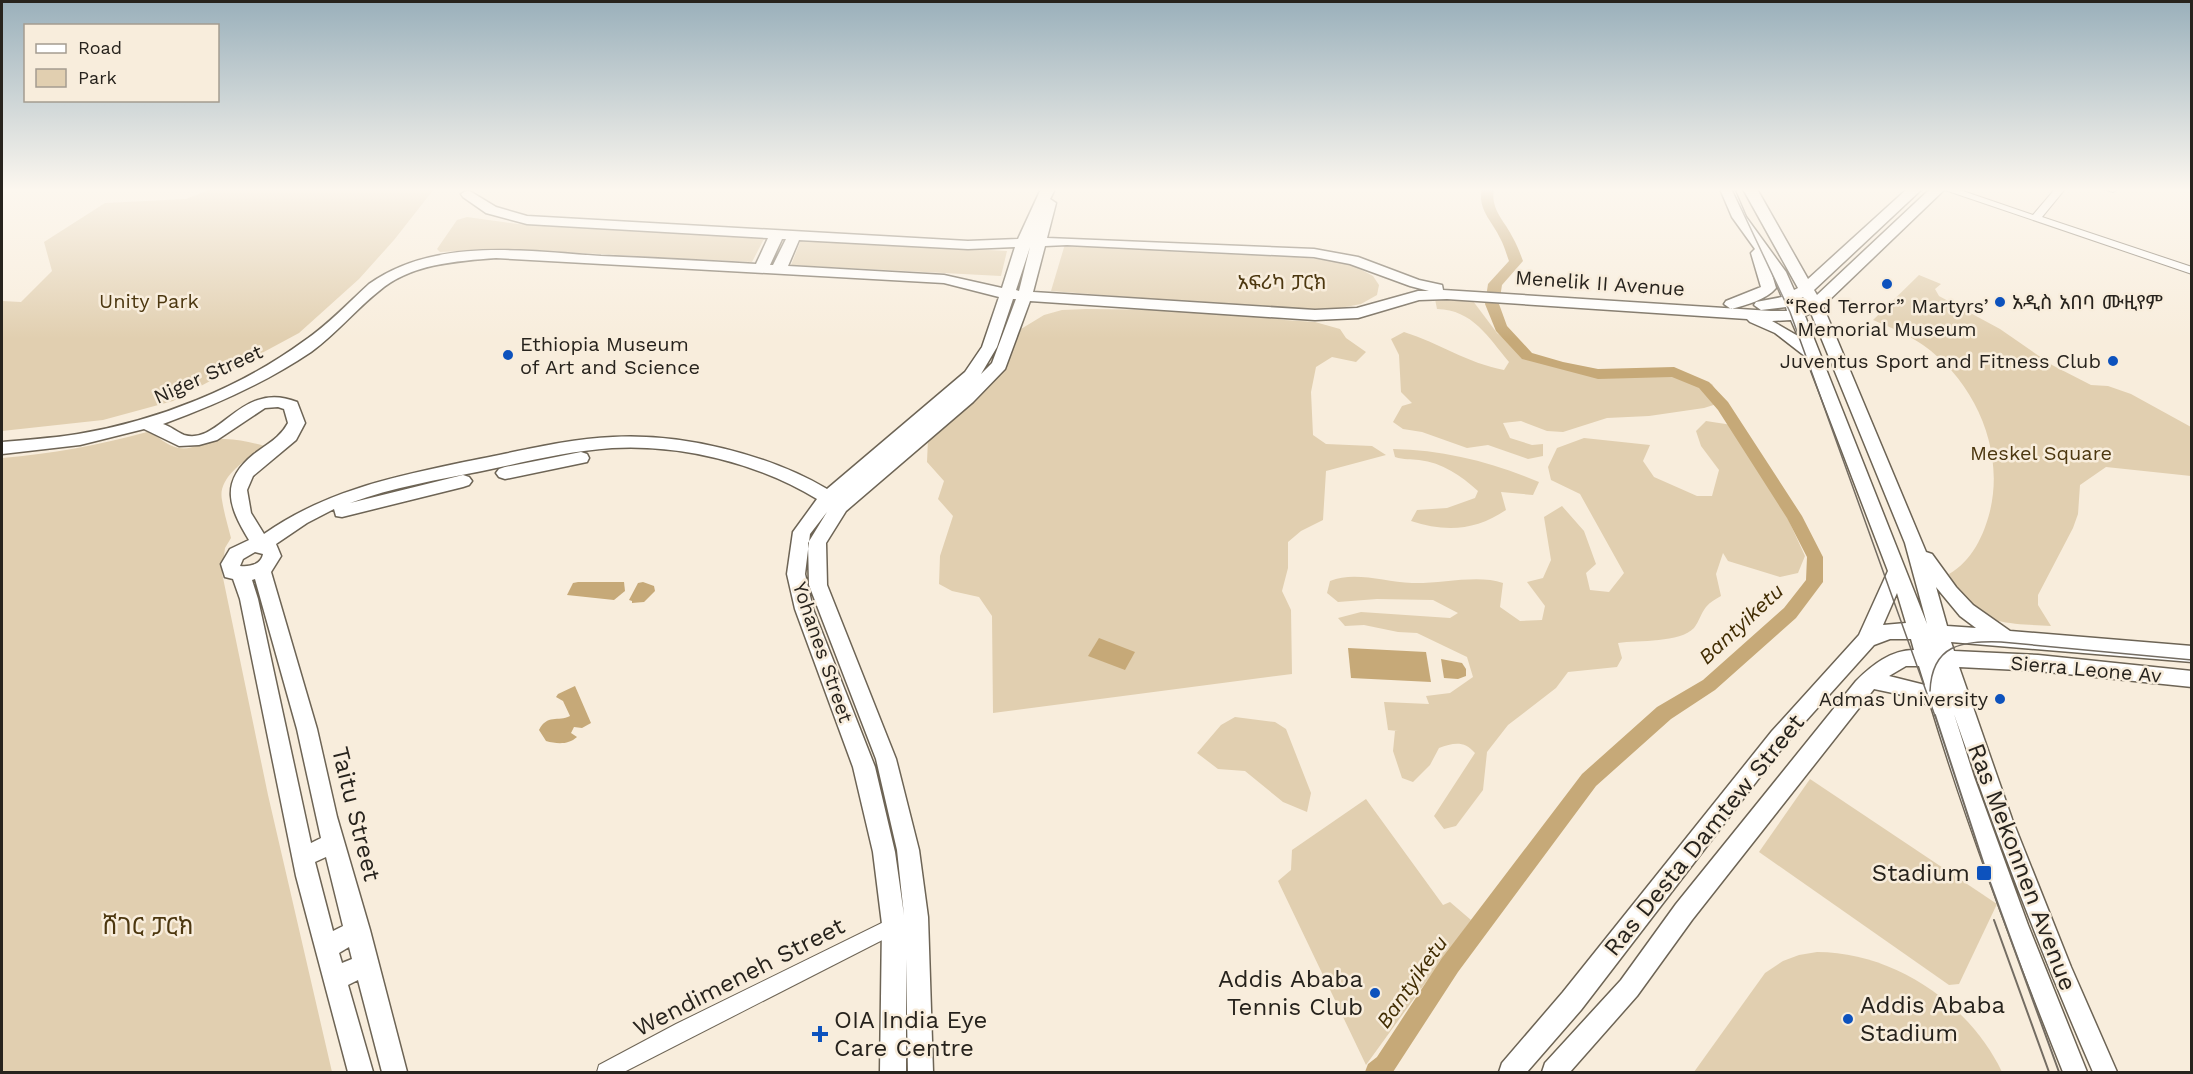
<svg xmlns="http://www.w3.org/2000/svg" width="2193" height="1074" viewBox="0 0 2193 1074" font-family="'Work Sans','Noto Sans Ethiopic',sans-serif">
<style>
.green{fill:#e1cfb0}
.water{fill:#c6a978}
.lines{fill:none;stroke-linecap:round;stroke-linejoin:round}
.river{fill:#c6a978;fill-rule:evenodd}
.minor-casing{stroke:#6d6455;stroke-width:2}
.major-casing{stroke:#6d6455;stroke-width:3}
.minor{fill:#fff;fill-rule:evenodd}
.major{fill:#fff;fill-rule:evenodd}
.tram-far1{stroke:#746d63;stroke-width:1.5}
.tram{stroke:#746d63;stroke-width:2}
.poi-dot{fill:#0d52bd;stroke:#f8eddc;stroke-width:2}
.labels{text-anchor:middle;stroke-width:5;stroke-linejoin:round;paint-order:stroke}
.park-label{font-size:20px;fill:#4c370f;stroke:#f8eddc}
.street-label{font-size:20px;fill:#27231d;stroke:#f8eddc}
.poi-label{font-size:20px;fill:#27231d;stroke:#f8eddc;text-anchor:start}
.water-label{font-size:21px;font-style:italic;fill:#412c02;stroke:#f8eddc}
.near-street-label{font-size:24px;fill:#27231d;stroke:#f8eddc}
.near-poi-label{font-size:24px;fill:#27231d;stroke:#f8eddc;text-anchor:end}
.near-park-label{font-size:24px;fill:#4c370f;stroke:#f8eddc}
</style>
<rect width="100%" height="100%" fill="#f8eddc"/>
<!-- green -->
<g class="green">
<path d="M211,189H434L394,240L359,279L299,333L173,401L103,420L2,431V301L21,302L52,271L44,242L105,203L186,199Z"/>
<path d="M467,217L518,224L765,237L752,262L504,249L440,252L437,249L457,220Z"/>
<path d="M801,240L1007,251L1001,276L791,265Z"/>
<path d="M1065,244L1286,256L1327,260L1354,266L1373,276L1379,285L1377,295L1361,304L1330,310L1286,309L1051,291Z"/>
<path d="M1919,275L1941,284L1935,289L1939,296L2000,329L2052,365L2091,385L2108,386L2131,394L2191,427V476L2106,467L2080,485L2078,514L2073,528L2038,595V605L2051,626C2024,624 1985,626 1966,603C1959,595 1954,584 1949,574C1972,561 1984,535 1990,511C2005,448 1974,381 1923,345C1908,335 1890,327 1873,320Z"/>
<path d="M1435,299L1473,301L1497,333L1520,350L1547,364L1583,370L1643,371L1694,377L1712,384L1723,402L1704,408L1649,416L1607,418L1563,432L1547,431L1521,421L1503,423L1510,438L1532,445L1543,444V456L1528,459L1488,445L1467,448L1422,432L1403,429L1393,422L1402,406L1412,403L1401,392L1399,355L1391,339L1404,332C1439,343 1467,363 1504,370L1509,362C1488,337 1473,310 1437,309Z"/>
<path d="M1086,309L1174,310L1252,314L1284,320L1315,322L1340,329L1346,338L1366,352L1356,362L1332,357L1316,367L1311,392L1313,435L1326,444L1372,446L1386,455L1326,471L1323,520L1301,531L1288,542V568L1282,591L1291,610L1292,674L993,713L992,616L979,597L952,591L939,584L940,556L953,516L938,499L944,481L927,462L928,439L1006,366L1021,329L1044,315L1062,310Z"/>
<path d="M1706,421L1732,425L1766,471L1805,556L1798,573L1780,577L1728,561L1723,553L1716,574L1721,596C1716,599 1710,602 1706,607C1701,613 1699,622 1694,628C1680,643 1639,640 1618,643L1622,658L1617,667L1568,672L1556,688L1508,725L1487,752L1483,790L1456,826L1444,829L1434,816L1475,753C1464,740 1453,743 1439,748L1430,765L1413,782L1402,778L1393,751L1395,731H1398L1388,730L1384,702L1429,704L1426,696L1450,693L1473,677L1467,657L1417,633L1398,632L1364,625L1345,626L1338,618L1361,612L1450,618L1458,613L1433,600L1377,599L1338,602L1327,593L1330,581C1355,571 1384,582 1412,583C1440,584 1478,574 1503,583L1500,607L1520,621L1542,620L1545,606L1527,582L1543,578L1551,560L1544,517L1562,506L1584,531L1596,564L1586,573L1590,590L1609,592L1624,573L1580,494L1551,480L1548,467L1557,448L1584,438L1650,445L1643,461L1654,477L1697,496H1712L1719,470L1701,446L1696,431Z"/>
<path d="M147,432C159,435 165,446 179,448C191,450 199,444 210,441C228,436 248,442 265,446C249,458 217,476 222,500C224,513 228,526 231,538L225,548L222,573L268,795L332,1072H2V458C51,454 99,445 147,432Z"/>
<path d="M1393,449C1444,450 1492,462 1539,482L1533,495L1501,492L1506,510C1475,531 1445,532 1411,521L1417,510L1447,508L1475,498L1478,491C1460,475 1443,463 1419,460C1411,459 1404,460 1395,457Z"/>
<path d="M1235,717L1275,722L1286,729L1311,793L1307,812L1283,802L1245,771L1218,769L1197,753L1221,725Z"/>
<path d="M1810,779L1997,904L1959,984L1949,985L1759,852Z"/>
<path d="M1366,799L1443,905L1450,902L1471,920L1366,1065L1278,881L1291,870L1292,850Z"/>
<path d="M1817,952C1893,952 1969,1003 2002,1072H1694L1765,973L1783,961L1799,955Z"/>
</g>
<!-- water -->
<g class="water">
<path d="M578,582H624L625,591L614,600L567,595L573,583Z"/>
<path d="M643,582L654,586L655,591L644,602L632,603V601L629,600L638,583Z"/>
<path d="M1099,638L1135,652L1125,670L1088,656Z"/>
<path d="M1348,648L1426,652L1431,682L1351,678Z"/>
<path d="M1441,659L1462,663L1466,669V676L1458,679L1444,678Z"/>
<path d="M575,686L591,723L582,728L574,727L571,733L577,737C568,745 557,744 546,741L539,730C547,714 558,722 570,716L563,701L556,697L558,694Z"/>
</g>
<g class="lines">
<!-- river -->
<path class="river" d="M1482,189H1494C1490,210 1505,221 1513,238C1517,245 1520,253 1523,261L1502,285L1499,304L1507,326L1532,353L1563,362L1598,369L1674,367L1709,382L1728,402L1802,516L1823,557V582L1796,618L1715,690L1671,719L1596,786L1458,972L1393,1072H1365L1368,1064L1377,1057L1442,958L1582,774L1657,707L1703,680L1784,608L1806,580L1807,557L1787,518L1718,410L1699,388L1672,377L1598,379L1522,359L1496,331L1485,304L1488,284L1509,261C1506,253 1504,245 1500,238C1492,221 1477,209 1482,189Z"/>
<defs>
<g id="minor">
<path d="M1942,189H1957L2033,215L2055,189H2065L2042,217L2192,267V274Z"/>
<path d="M2103,189H2118L2113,192Z"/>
<path d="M898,915L904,917L907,923L904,929L624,1072H597L599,1065L676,1024Z"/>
</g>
<g id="major">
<path d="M1041,189H1055L1050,199L1056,203L1047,238L1314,249L1358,257L1419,280L1442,285L1443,290L1771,311H1787L1786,307L1761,310L1754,305L1756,302L1782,297L1771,271L1776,288C1766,300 1746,305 1731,309L1724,304L1726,301L1761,287L1751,253L1755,249L1732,217L1720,189H1734L1746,217L1786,272L1794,290L1798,288L1743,189H1757L1808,279L1907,189H1922L1814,290L1817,295L1930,189H1945L1823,306L1926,552L1932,554L1956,587L1973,605L2010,631L2192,646V662L1951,642L1954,651L2038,655L2192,671V687L2038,671L1959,667L2012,819L2071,967L2117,1072H2093C2042,955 1996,835 1954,714L1974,777L2028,925L2087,1072H2063C2015,952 1969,831 1931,706L1907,696L1874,689L1692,920L1637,996L1570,1072H1542L1545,1063L1621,980L1676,904L1856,681C1872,665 1891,650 1914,650L1911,639H1890L1874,645L1786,743L1581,1010L1527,1072H1499L1502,1063L1563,992L1772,731L1859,635L1888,571L1806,357L1775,333L1750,322L1747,319L1447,299L1419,300L1358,318L1315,320L1030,301L1005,369L973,402L846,511L826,543L827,585L896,759L919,850L928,917L933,1072H908L906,959V1072H880L882,924L873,852L853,767L795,609L787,574L793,532L817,499C758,463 681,444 612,448C568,451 525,462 482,471C438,480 393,487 350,503L463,475L469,477L472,481L469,485L463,487L342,517L336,516L334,509L307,523L276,544L281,556L271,572L317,729L337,817L370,930L407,1072H382L358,980L348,985L373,1072H348L296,876L240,599L233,579L225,577L221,564L230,549L249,540C229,507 219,482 254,454C267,444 280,438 288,423L284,409L278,407L265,408L217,440L199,445L179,446L144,429L80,445L2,454V442C27,440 53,438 78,434C157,421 240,388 304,341C328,325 348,303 369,284C435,237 525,251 601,256C653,258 705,261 756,264L768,238L527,224L486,213L463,197L461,194L468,190L496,207L527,216L968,241L1018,239ZM782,239H786L773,265H770ZM799,240L968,249L1015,247L1002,288L944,275L788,266ZM1067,245L1314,257L1350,264L1410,286L1429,291H1418L1357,308L1315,310L1033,292L1045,246ZM1030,247L1019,291L1016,290ZM496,258L944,283L999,297L982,347L965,372L827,489C768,454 681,433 613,437C563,439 513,453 464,462C393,477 325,491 264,534L251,513L247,490L253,476L296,440L305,423L297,402C241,379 220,446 184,435C177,432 170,426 163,424C215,405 265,383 311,352C336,334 355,310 379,291C410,264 456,261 496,258ZM1803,297L1807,303L1801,306L1798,300ZM1013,299H1016L992,363L981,374L997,347ZM1811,313L1905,543L1927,624L1805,316ZM1791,320L1798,336L1772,321ZM827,512L808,543L809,585L876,759L897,850L904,915L895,852L875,767L813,609L805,574L810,534ZM255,552L263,554C261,565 249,567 240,566L243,559ZM255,579L297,729L321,838L311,843L258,599L252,580ZM1936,587L1960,616L1976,628L1947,626ZM1897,593L1906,623L1883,625ZM1906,666H1919L1925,685L1889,676ZM326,857L343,926L333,931L315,862ZM349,947L352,959L342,963L339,953Z"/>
<path d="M581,452L587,454L589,458L587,462L505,479L499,477L496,473L499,469L505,467Z"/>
</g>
</defs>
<!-- minor casing -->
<use href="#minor" class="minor-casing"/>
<!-- major casing -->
<use href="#major" class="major-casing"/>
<!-- minor -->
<use href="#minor" class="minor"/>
<!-- major -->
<use href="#major" class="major"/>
<!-- tram-far1 -->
<g class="tram-far1">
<path d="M1732,189L1790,312L1935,716"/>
<path d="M1930,691C1932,644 1962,641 2001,642L2192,660"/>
</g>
<!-- tram -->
<g class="tram">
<path d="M1935,715L1987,874L2059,1072"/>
<path d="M1994,920L2049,1072"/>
</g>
</g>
<!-- sky -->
<linearGradient id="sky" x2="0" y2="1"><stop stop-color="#9ab0bb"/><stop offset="0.56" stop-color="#fcf7ef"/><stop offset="1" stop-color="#fcf7ef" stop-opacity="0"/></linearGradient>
<rect width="2193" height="339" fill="url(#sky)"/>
<!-- markers -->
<g class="poi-dot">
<circle cx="1887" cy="284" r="6"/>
<circle cx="2000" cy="302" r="6"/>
<circle cx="508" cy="355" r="6"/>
<circle cx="2113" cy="361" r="6"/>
<circle cx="2000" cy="699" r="6"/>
<rect x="1976" y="865" width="16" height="16" rx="3"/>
<circle cx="1375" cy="993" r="6"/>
<circle cx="1848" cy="1019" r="6"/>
<path d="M817 1025h6v6h6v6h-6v6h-6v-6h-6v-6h6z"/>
</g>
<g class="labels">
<!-- park labels -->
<g class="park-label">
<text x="1282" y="289">አፍሪካ ፓርክ</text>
<text x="149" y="308">Unity Park</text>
<text x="2041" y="460">Meskel Square</text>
</g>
<!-- street labels -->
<g class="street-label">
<text transform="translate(1600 283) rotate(4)" y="7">Menelik II Avenue</text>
<text transform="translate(208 374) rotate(-24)" y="7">Niger Street</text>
<text transform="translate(823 652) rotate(71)" y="7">Yohanes Street</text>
<text transform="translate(2086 669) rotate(5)" y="7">Sierra Leone Av</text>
</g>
<!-- poi labels -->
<g class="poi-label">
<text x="2012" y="309">አዲስ አበባ ሙዚየም</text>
<text x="1887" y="313" text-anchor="middle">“Red Terror” Martyrs’<tspan x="1887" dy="23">Memorial Museum</tspan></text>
<text x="520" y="351">Ethiopia Museum<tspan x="520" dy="23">of Art and Science</tspan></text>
<text x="2101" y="368" text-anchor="end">Juventus Sport and Fitness Club</text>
<text x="1988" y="706" text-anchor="end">Admas University</text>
</g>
<!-- water labels -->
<g class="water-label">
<text transform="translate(1741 624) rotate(-43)" y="7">Bantyiketu</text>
<text transform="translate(1412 982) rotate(-55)" y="7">Bantyiketu</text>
</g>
<!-- near-street labels -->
<g class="near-street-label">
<text transform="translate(356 814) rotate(76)" y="8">Taitu Street</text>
<text transform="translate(1704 835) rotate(-51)" y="8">Ras Desta Damtew Street</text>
<text transform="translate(2022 867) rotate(69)" y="8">Ras Mekonnen Avenue</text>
<text transform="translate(739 977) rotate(-27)" y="8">Wendimeneh Street</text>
</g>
<!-- near-poi labels -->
<g class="near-poi-label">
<text x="1970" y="881">Stadium</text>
<text x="1363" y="987">Addis Ababa<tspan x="1363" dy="28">Tennis Club</tspan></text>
<text x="1860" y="1013" text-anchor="start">Addis Ababa<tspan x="1860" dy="28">Stadium</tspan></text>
<text x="834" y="1028" text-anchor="start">OIA India Eye<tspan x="834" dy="28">Care Centre</tspan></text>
</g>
<!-- near-park labels -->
<g class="near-park-label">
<text x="148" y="934">ሸገር ፓርክ</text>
</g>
</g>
<!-- border -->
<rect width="2193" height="1074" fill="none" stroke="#27231d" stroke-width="6"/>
<!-- legend -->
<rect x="24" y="24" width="195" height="78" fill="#f8eddc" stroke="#a49c90" stroke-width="1.5"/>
<rect x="36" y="44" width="30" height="9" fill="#ffffff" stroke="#a49c90" stroke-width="1.5"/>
<text x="78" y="54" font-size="18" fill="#27231d">Road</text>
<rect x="36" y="69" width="30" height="18" fill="#e1cfb0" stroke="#a49c90" stroke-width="1.5"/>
<text x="78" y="84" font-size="18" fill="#27231d">Park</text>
</svg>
